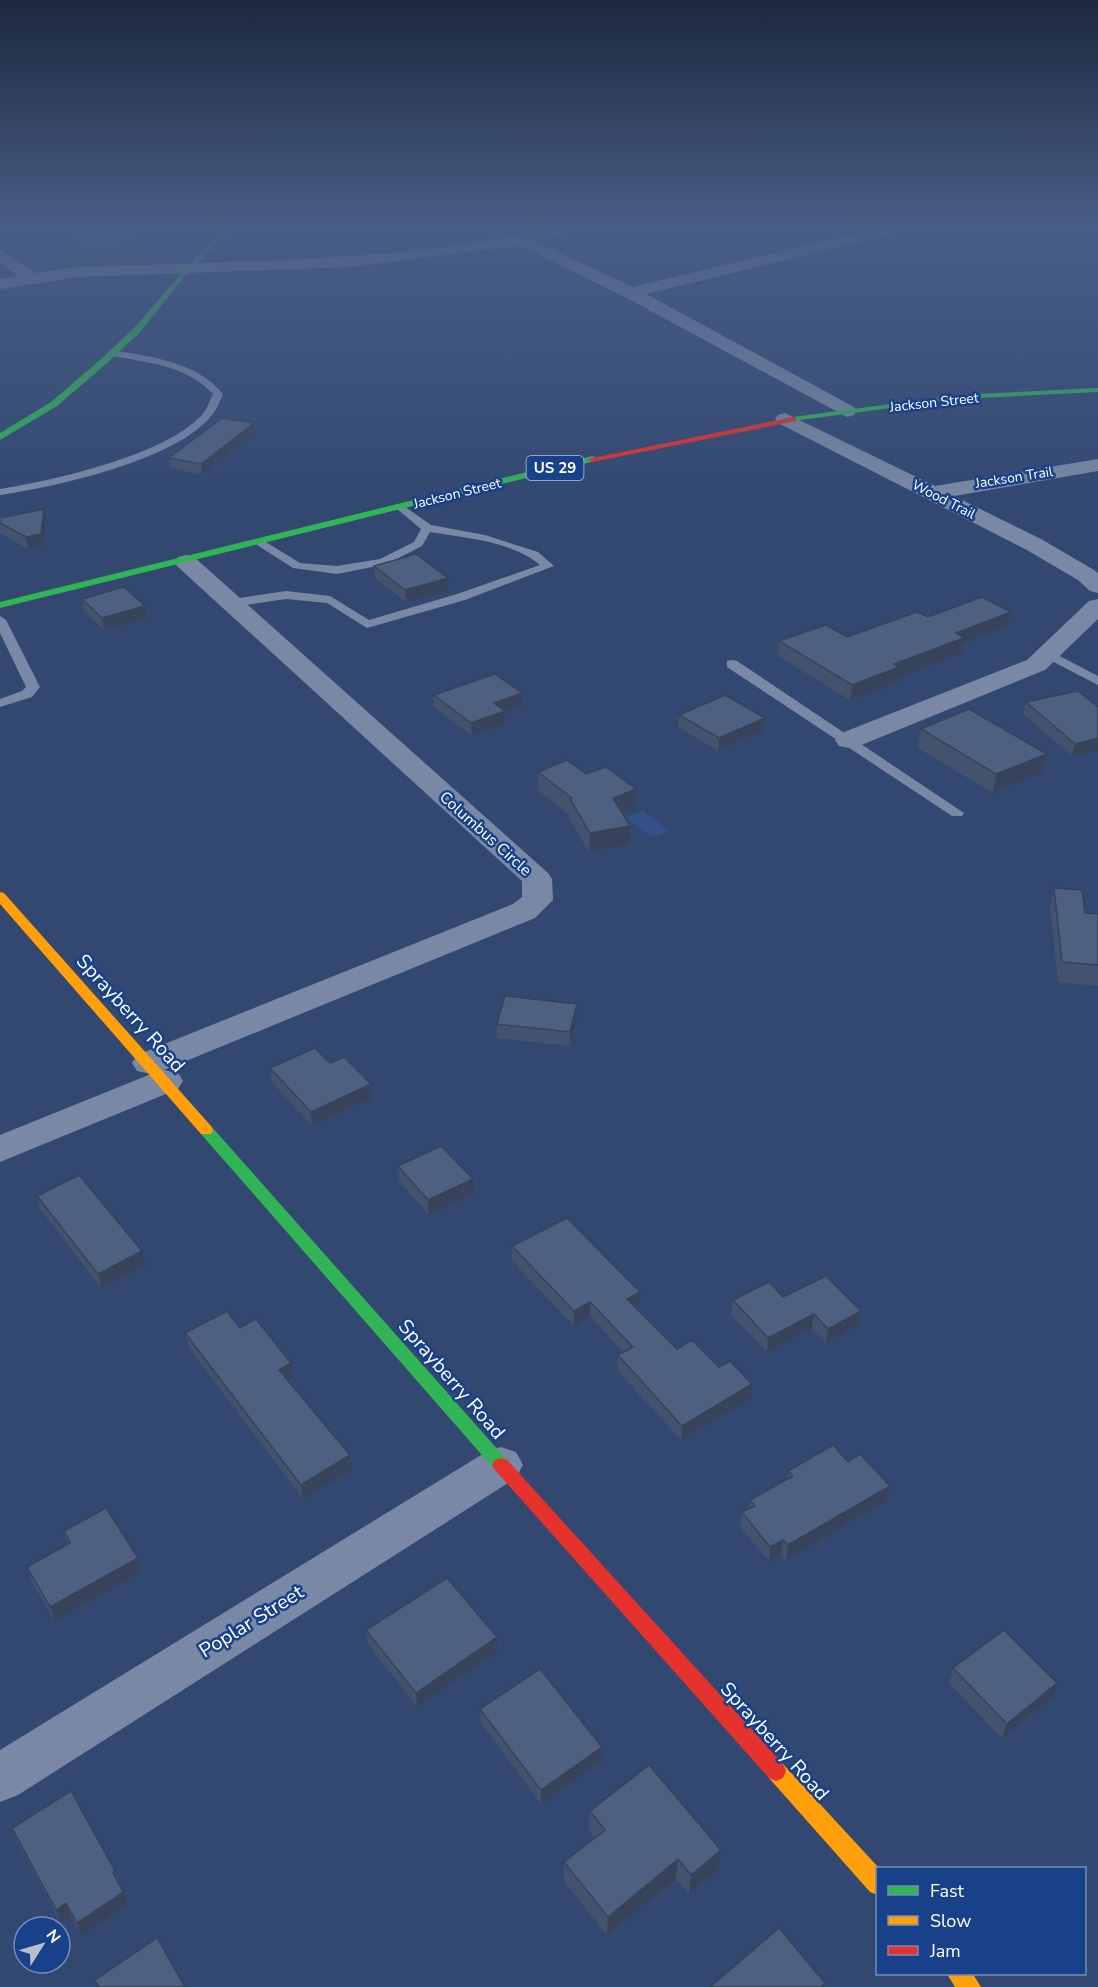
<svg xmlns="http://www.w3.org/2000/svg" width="1098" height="1987" viewBox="0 0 1098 1987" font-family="'Nunito Sans',sans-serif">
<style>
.water{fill:#355288}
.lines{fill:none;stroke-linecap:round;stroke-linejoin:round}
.lane{fill:#7989a5;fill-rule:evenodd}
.street{fill:#7989a5;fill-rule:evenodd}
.fast{fill:#30b455;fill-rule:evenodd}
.slow{fill:#ff9f0a;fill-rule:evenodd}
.jam{fill:#e5322d;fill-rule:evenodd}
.wall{fill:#43536e}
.shaded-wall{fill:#37435a}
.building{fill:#4e6080;stroke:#37435a;stroke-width:1.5}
.labels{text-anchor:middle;stroke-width:5;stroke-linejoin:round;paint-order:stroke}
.far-street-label{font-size:14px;fill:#fff;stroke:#18418a}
.shield{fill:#18418a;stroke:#bac6dc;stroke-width:1.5}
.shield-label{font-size:15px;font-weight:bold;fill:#fff}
.street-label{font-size:16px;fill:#fff;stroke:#18418a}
.near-street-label{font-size:20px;fill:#fff;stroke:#18418a}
</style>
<rect width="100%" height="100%" fill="#324870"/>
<!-- water -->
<path class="water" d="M643,811L669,831L652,837L626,818Z"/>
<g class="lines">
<!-- lane -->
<g class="lane">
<path d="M112,350C151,357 196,361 223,394C220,401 217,409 212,415C177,460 55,487 0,495V489C51,481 173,454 205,411C208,406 210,400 213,394C185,364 146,363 109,355L107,353Z"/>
<path d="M401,504L431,525L485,535L538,552L554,566L465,600L367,628L327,603L286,599L233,607L227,603L233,599L286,591L330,596L369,620L457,594L540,565C512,541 465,538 430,532L422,546L387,564L337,574L293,568L254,543L264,541L300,563L337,566L380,559L414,542L421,529L397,509V505Z"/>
<path d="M0,616L6,620L40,687L32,697L0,707V699L22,691L26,687L0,633Z"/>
<path d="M1048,650L1098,676V685L1044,657L1042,654Z"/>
<path d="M732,660L737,661L964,813L962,816H952L727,667V661Z"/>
</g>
<!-- street -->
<g class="street">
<path d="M564,225H589L587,228L534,241L633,287L891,225H916L914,228L646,294L854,407L857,411L854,415L847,417L625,297L532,251L515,246L348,267L78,277L0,289V279L18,276L0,263V250L36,273L78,267C240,261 405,263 564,225Z"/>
<path d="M785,413L935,486L1098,459V471L954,496L1041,539L1094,570L1098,573V593L1090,591L1078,580L1025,549L778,423L775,419L778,415Z"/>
<path d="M186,555L194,557L548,873L552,879L553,900L535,918L164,1070L178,1073L183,1081L178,1089L0,1162V1135L151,1074L137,1071L132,1063L137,1055L513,904L522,897V881L178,567L174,562L178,557Z"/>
<path d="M1098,599V619L1045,670L859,746L849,748L839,746L835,740L839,734L1027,660L1089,601Z"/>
<path d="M501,1447L516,1452L523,1465L516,1478L18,1795L0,1802V1750L486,1452Z"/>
</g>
<!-- fast -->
<g class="fast">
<path d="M228,225H234L185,276L140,332L106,364L57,406L0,440V433L51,402L100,360L134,328L181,274Z"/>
<path d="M1098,388V392L958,399L793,421L789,419L793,417L958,395Z"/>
<path d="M592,456L595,457V461L0,608V602Z"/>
<path d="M206,1125L211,1126L507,1460L510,1465L507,1470L501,1472L495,1470L201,1134L199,1130L201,1126Z"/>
</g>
<!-- slow -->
<g class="slow">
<path d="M0,892L4,893L211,1126L213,1130L211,1134H201L0,904Z"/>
<path d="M776,1761L783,1764L879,1868L878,1895L870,1892L769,1778L766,1771L769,1764Z"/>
<path d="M947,1974H973L981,1987H955Z"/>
</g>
<!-- jam -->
<g class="jam">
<path d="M793,417H796V421L592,462L588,459Z"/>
<path d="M501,1458L507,1460L783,1764L786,1771L783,1778L776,1781L769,1778L495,1470L492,1465L495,1460Z"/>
</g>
</g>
<!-- wall -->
<g class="wall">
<path d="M10,225H130L133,250L77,254L76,246V227L11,229Z"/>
<path d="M254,423L255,433L202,474L170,468L169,458Z"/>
<path d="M0,518L46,520L43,545L28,549L0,533Z"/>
<path d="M374,566L448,578V590L406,602L375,578Z"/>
<path d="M82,599L145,606L147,618L104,630L84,611Z"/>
<path d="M1011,612L1008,626L963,644L962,653L898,678L897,683L850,700L778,656L779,641L847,637L928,617Z"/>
<path d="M522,693V705L505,711V724L472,736L434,707V695Z"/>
<path d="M1026,702L1098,707V751L1072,756L1023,714Z"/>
<path d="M679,715L764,730L718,751L678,727Z"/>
<path d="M921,729L1043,772L993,793L918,748Z"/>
<path d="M538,772L586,774L636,789L635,808L622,813L629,845L589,852L569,818V815L538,790Z"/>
<path d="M1054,888L1085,913L1098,914V986L1058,982L1050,907Z"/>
<path d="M577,1004V1017L570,1046L497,1038V1024Z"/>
<path d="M330,1063L372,1098L312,1126L272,1082L270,1068Z"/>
<path d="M398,1166L474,1193L429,1215L399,1181Z"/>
<path d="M37,1196L145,1266L101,1288L41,1210Z"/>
<path d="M512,1246L640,1292L639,1306L636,1308L677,1349L719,1367L751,1399L681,1440L617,1370L618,1355L623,1352L590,1316L574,1326L512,1261Z"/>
<path d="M783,1297L859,1325L826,1343L812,1329L767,1352L731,1315L733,1300Z"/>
<path d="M240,1328L291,1363L293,1378L288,1381L350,1455L352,1470L303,1499L188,1347L185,1333Z"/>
<path d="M848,1462L890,1486L887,1501L786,1560L781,1554L769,1561L740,1527L742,1512L749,1508L750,1500L787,1479L788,1471Z"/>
<path d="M64,1531L138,1558L141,1572L55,1621L32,1582L27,1567L67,1545Z"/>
<path d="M366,1630L497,1637L498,1651L417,1707L368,1644Z"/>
<path d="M953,1668L1057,1683L1053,1697L1002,1738L949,1683Z"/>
<path d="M480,1709L601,1761L541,1804L481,1723Z"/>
<path d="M590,1811L721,1850L718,1870L689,1894L676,1879L607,1936L564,1881V1862L595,1838L589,1831Z"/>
<path d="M12,1828L115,1871L128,1905L81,1936L71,1916L61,1923L17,1841Z"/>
</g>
<!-- shaded-wall -->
<g class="shaded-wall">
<path d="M254,423L255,433L202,474L201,464Z"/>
<path d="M44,509L46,520L43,545L28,549L26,537Z"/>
<path d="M448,578V590L406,602L405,590Z"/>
<path d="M145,606L147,618L104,630L102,618Z"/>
<path d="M1011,612L1008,626L963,644L962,653L898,678L897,683L850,700L852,685L956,633Z"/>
<path d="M522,693V705L505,711V724L472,736L471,723L494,703Z"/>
<path d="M765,718L764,730L718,751L719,738Z"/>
<path d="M1098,738V751L1072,756L1075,744Z"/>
<path d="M1047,754L1043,772L993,793L996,774Z"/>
<path d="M636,789L635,808L612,817L613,798Z"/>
<path d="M630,826L629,845L589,852L590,833Z"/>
<path d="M577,1004V1017L570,1046V1032Z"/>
<path d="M371,1084L372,1098L312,1126L311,1112Z"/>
<path d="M473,1179L474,1193L429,1215L428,1200Z"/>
<path d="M142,1251L145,1266L101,1288L98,1274Z"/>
<path d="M640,1292L639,1306L627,1313V1299Z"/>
<path d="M590,1302V1316L574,1326V1311Z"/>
<path d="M861,1311L859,1325L826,1343L828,1329Z"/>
<path d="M814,1314L812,1329L767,1352L768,1338Z"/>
<path d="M291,1363L293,1378L281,1384L279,1370Z"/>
<path d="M752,1384L751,1399L681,1440L682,1426Z"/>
<path d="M350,1455L352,1470L303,1499L301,1485Z"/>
<path d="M890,1486L887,1501L786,1560L788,1545Z"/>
<path d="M783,1540L781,1554L769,1561L770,1547Z"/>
<path d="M138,1558L141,1572L55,1621L50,1607Z"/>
<path d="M497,1637L498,1651L417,1707L416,1693Z"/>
<path d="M1057,1683L1053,1697L1002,1738L1007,1724Z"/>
<path d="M602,1747L601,1761L541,1804V1790Z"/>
<path d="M721,1850L718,1870L689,1894L691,1875Z"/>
<path d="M678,1859L676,1879L607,1936L608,1917Z"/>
<path d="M115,1871L119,1885L113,1873Z"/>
<path d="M123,1892L128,1905L81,1936L77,1923Z"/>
<path d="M66,1903L71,1916L61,1923L56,1910Z"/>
</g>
<!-- building -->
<g class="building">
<path d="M76,225H130L132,243L76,246Z"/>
<path d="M222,418L254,423L201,464L169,458Z"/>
<path d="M44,509L41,534L26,537L0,523V518Z"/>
<path d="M416,554L448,578L405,590L374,566Z"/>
<path d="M124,587L145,606L102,618L82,599Z"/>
<path d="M982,597L1011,612L956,633L964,638L894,664L899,667L852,685L779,641L826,625L847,637L917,612L928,617Z"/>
<path d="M495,674L522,693L494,703L505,711L471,723L434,695Z"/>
<path d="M1078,691L1098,707V738L1075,744L1026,702Z"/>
<path d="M725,695L765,718L719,738L679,715Z"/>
<path d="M969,709L1047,754L996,774L921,729Z"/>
<path d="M567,760L586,774L606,767L636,789L613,798L630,826L590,833L570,799L572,798L538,772Z"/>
<path d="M1054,888L1082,890L1085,913L1098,914V965L1062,962Z"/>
<path d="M505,996L577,1004L570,1032L497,1024Z"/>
<path d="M315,1048L330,1063L344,1057L371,1084L311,1112L270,1068Z"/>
<path d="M441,1146L473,1179L428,1200L398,1166Z"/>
<path d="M79,1175L142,1251L98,1274L37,1196Z"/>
<path d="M567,1218L640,1292L627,1299L677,1349L692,1340L719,1367L730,1361L752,1384L682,1426L618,1355L633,1347L590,1302L574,1311L512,1246Z"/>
<path d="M826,1276L861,1311L828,1329L814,1314L768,1338L733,1300L769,1282L783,1297Z"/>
<path d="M227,1311L240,1328L256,1319L291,1363L279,1370L350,1455L301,1485L185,1333Z"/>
<path d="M833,1445L848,1462L860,1454L890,1486L788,1545L783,1540L770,1547L742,1512L755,1506L750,1500L793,1476L788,1471Z"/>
<path d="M106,1508L138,1558L50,1607L27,1567L70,1543L64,1531Z"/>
<path d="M447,1578L497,1637L416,1693L366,1630Z"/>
<path d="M1004,1630L1057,1683L1007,1724L953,1668Z"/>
<path d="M540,1669L602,1747L541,1790L480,1709Z"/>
<path d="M649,1765L721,1850L691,1875L678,1859L608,1917L564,1862L605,1830L590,1811Z"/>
<path d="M71,1791L115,1871L113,1873L123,1892L77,1923L66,1903L56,1910L12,1828Z"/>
<path d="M779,1928L825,1983L821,1987H710Z"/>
<path d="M157,1938L185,1987H99L95,1980Z"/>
</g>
<!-- sky -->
<linearGradient id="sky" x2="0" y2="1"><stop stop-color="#1c283e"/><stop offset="0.45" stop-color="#495e86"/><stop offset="1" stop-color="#495e86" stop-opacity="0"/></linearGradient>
<rect width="1098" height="503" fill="url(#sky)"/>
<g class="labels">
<!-- far-street labels -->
<g class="far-street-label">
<text transform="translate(934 402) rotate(-6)" y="5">Jackson Street</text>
<text transform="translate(1014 477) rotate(-9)" y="5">Jackson Trail</text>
<text transform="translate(457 493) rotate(-14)" y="5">Jackson Street</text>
<text transform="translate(944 499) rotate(27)" y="5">Wood Trail</text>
</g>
<!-- shield labels -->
<rect class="shield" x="526.5" y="456" width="57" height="24" rx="4.5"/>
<g class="shield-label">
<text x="555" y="473">US 29</text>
</g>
<!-- street labels -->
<g class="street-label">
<text transform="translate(486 833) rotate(42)" y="6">Columbus Circle</text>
</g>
<!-- near-street labels -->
<g class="near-street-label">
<text transform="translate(131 1013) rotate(48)" y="7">Sprayberry Road</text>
<text transform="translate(452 1379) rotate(49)" y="7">Sprayberry Road</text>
<text transform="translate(251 1621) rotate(-32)" y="7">Poplar Street</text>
<text transform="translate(775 1741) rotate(48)" y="7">Sprayberry Road</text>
</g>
</g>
<!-- legend -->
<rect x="876" y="1867" width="210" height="108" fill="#18418a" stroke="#748db9" stroke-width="1.5"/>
<rect x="888" y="1886" width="30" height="9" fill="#30b455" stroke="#748db9" stroke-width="1.5"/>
<text x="930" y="1897" font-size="18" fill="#ffffff">Fast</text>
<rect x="888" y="1916" width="30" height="9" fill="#ff9f0a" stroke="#748db9" stroke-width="1.5"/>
<text x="930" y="1927" font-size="18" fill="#ffffff">Slow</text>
<rect x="888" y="1946" width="30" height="9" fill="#e5322d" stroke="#748db9" stroke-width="1.5"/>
<text x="930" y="1957" font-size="18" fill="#ffffff">Jam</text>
<!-- north arrow -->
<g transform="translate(42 1945) rotate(53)"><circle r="28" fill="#18418a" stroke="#748db9" stroke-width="1.5"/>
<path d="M0-4.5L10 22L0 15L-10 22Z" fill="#b7bfcd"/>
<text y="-9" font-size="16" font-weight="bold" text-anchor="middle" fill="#ffffff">N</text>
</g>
</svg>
